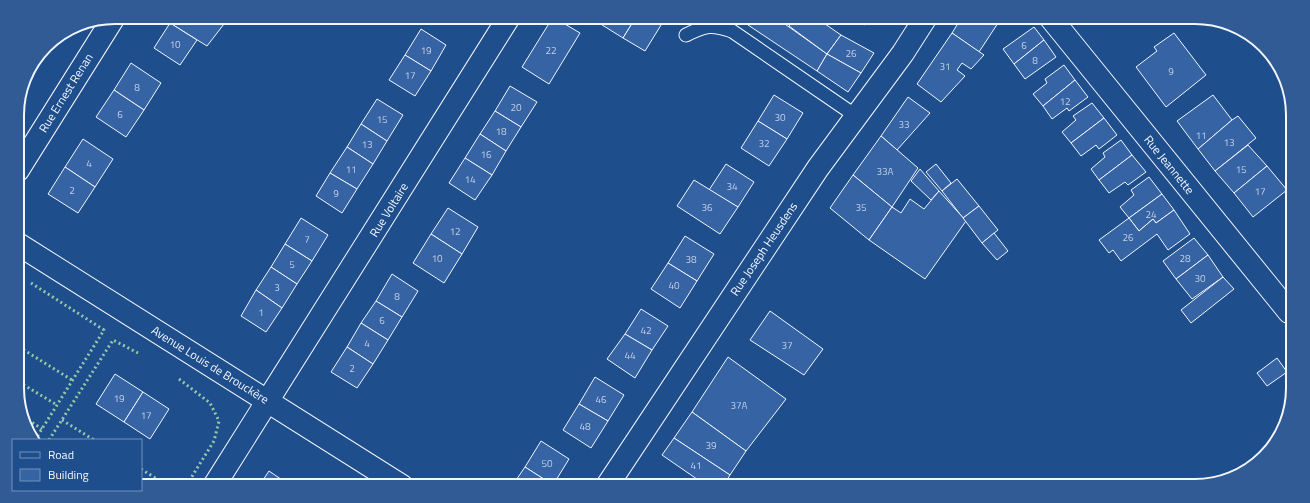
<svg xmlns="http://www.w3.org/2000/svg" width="1310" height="503" viewBox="0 0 1310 503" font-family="'Titillium Web',sans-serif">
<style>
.building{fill:#3563a3;stroke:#f2f6ff}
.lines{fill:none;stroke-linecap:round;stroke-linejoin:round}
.lane-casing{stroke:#f2f6ff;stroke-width:15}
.street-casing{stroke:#f2f6ff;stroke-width:24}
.secondary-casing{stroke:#f2f6ff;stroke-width:24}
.lane{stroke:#1f4e8c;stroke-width:13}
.street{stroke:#1f4e8c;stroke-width:22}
.secondary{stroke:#1f4e8c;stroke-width:22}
.hedge{stroke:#97c8a6;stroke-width:3;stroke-dasharray:2 3;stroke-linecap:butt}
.labels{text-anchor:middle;stroke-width:3;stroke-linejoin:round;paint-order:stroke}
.number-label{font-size:10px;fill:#c3d1e8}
.street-label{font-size:12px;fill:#f2f6ff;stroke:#1f4e8c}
.rim{fill:none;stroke:#f2f6ff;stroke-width:2}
</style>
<rect width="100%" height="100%" fill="#1f4e8c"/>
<!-- building -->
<g class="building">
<path d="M174,17H216L224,24L207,46L170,23Z"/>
<path d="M553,17L580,33L549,84L522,67Z"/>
<path d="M603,17H636L623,38L599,23Z"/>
<path d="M636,17H666L645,51L623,38Z"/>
<path d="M754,17H775L827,54L817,71L748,25Z"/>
<path d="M795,17H815L841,35L827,54L789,26Z"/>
<path d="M853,17H870L865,25Z"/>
<path d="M962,17H989L998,23L979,52L952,33Z"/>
<path d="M989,17H1002L998,23Z"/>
<path d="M1107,17H1120L1112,23Z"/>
<path d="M170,23L197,40L180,65L154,48Z"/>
<path d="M1034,27L1044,40L1014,64L1003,49Z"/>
<path d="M421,29L446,45L431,71L405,55Z"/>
<path d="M952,33L984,55L971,69L962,63L957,70L965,76L941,102L917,84Z"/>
<path d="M1174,33L1206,75L1166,107L1136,67L1157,51L1154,47Z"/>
<path d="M841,35L874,53L861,73L827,54Z"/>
<path d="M1044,40L1056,57L1025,79L1014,64Z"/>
<path d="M827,54L861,73L848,92L817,71Z"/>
<path d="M405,55L431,71L415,96L389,80Z"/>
<path d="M131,63L161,83L144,110L114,90Z"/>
<path d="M1064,65L1075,80L1043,106L1033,94L1047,83L1045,79Z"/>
<path d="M1075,80L1088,97L1069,111L1067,108L1052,119L1043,106Z"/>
<path d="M510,86L537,102L521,127L495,111Z"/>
<path d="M114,90L144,110L126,137L96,117Z"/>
<path d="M774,95L803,113L787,139L758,121Z"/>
<path d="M1213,95L1232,120L1198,149L1177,121Z"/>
<path d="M908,97L930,113L897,150L881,136Z"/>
<path d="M377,99L403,115L387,141L361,124Z"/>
<path d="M1092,103L1104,118L1071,143L1062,132L1076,120L1073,116Z"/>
<path d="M495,111L521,127L506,151L480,134Z"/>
<path d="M1238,116L1256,138L1215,171L1198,149L1232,120Z"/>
<path d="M1104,118L1117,135L1099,149L1096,145L1081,156L1071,143Z"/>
<path d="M758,121L787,139L769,166L741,148Z"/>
<path d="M361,124L387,141L373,164L347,147Z"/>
<path d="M480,134L506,151L492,175L465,158Z"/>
<path d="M881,136L918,168L892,207L853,175Z"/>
<path d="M83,139L113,159L95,187L65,167Z"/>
<path d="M1121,140L1132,155L1099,180L1091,169L1105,157L1103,153Z"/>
<path d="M1248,145L1267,166L1234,193L1215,171Z"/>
<path d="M347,147L373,164L357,189L330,173Z"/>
<path d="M1132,155L1146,172L1128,185L1125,182L1109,193L1099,180Z"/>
<path d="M465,158L492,175L475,200L449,183Z"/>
<path d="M726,164L754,182L738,207L709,190Z"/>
<path d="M936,164L951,183L942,191L926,172Z"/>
<path d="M1267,166L1287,190L1253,217L1234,193Z"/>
<path d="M65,167L95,187L78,213L48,194Z"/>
<path d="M920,169L939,191L931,200L911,181Z"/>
<path d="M330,173L357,189L342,213L316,196Z"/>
<path d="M853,175L892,207L869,240L830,208Z"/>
<path d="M1149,177L1162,194L1129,218L1120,207L1134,195L1131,190Z"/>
<path d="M957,179L979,206L963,218L942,191Z"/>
<path d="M694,180L738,207L720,234L677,206Z"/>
<path d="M939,191L966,221L925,279L869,240L892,207L901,213L910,199L924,209Z"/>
<path d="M1162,194L1174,210L1156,223L1153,219L1139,231L1129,218Z"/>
<path d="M979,206L998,230L982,243L963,218Z"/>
<path d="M448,208L478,227L462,254L431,234Z"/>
<path d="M1174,210L1190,234L1168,250L1157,234L1121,261L1113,250L1109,253L1099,240L1129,218L1139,231L1153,219L1156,223Z"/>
<path d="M301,218L328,235L312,261L285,244Z"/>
<path d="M994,233L1008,251L997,260L982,243Z"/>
<path d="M431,234L462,254L444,283L413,263Z"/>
<path d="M685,236L714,254L697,281L668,263Z"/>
<path d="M1194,238L1208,255L1176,279L1163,261Z"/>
<path d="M285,244L312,261L297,284L271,267Z"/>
<path d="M1208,255L1223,277L1192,299L1176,279Z"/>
<path d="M668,263L697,281L680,308L651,289Z"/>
<path d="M271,267L297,284L282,308L256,290Z"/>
<path d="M392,274L418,291L402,317L376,301Z"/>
<path d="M1223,277L1234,289L1191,323L1181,310Z"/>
<path d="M256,290L282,308L266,332L241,316Z"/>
<path d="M376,301L402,317L388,340L361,323Z"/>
<path d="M641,309L668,326L652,350L625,334Z"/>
<path d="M770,311L823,349L804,375L750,340Z"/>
<path d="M361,323L388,340L373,364L347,347Z"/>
<path d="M625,334L652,350L635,378L607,359Z"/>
<path d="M347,347L373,364L357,388L331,372Z"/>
<path d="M728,357L786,399L746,451L692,412Z"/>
<path d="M1277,358L1287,372L1267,386L1257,373Z"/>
<path d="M115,374L143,392L124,422L96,404Z"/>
<path d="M595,377L624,395L608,421L579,404Z"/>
<path d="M143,392L169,409L150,439L124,422Z"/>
<path d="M579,404L608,421L591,448L563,430Z"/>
<path d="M692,412L746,451L730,475L674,438Z"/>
<path d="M674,438L730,475L723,486H707L662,455Z"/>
<path d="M541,441L569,459L553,485L525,467Z"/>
<path d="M525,467L553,485L552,486H512Z"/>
<path d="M269,471L291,486H259Z"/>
<path d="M1140,480L1148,486H1134Z"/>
</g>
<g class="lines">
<defs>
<path id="lane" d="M686,35C706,25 711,24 732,31L856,116"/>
<g id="street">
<path d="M1050,17L1289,312"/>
<path d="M18,170L114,17"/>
<path d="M18,244L402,486"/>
<path d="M214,486L509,17"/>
</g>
<path id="secondary" d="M607,486L818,168L903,53L926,17"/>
</defs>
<!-- lane casing -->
<use href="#lane" class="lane-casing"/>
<!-- street casing -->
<use href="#street" class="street-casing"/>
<!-- secondary casing -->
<use href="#secondary" class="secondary-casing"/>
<!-- lane -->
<use href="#lane" class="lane"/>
<!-- street -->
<use href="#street" class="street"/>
<!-- secondary -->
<use href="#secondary" class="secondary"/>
<!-- hedge -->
<g class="hedge">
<path d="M31,283L104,330L35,440"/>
<path d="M19,347L72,380"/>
<path d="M179,379L210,403L219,421L214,441L186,486"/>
<path d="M19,382L57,405"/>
<path d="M24,417L42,429"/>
<path d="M62,420L94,440"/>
<path d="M49,440L113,340L138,353"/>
<path d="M141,469L168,486"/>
</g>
</g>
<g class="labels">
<!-- number labels -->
<g class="number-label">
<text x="175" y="48">10</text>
<text x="1024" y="49">6</text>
<text x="426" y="54">19</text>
<text x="551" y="54">22</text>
<text x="851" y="57">26</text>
<text x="1035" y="64">8</text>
<text x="945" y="70">31</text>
<text x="1171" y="75">9</text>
<text x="410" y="79">17</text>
<text x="137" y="91">8</text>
<text x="1065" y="105">12</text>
<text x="516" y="111">20</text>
<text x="120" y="118">6</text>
<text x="780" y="121">30</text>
<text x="382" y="123">15</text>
<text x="904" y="128">33</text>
<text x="501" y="135">18</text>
<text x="1201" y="139">11</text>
<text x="1229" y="146">13</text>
<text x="764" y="147">32</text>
<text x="367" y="148">13</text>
<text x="486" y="158">16</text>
<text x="89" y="167">4</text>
<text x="351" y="173">11</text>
<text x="1241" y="173">15</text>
<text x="885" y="175">33A</text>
<text x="470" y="183">14</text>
<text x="732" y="190">34</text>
<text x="72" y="194">2</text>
<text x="1260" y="195">17</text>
<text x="336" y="197">9</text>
<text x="707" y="211">36</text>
<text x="861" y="211">35</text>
<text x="1151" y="218">24</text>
<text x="455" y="235">12</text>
<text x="1128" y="241">26</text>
<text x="307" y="243">7</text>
<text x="437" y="262">10</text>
<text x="1185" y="262">28</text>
<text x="691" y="263">38</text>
<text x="292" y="268">5</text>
<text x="1200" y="282">30</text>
<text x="674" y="289">40</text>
<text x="277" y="291">3</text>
<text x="397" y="300">8</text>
<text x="261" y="316">1</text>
<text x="382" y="324">6</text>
<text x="646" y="334">42</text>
<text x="367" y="347">4</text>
<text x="787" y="349">37</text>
<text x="630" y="359">44</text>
<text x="352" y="372">2</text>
<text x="119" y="402">19</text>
<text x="601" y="403">46</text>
<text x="739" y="409">37A</text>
<text x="146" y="419">17</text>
<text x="585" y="430">48</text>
<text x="711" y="449">39</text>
<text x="547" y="467">50</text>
<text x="696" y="469">41</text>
</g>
<!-- street labels -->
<g class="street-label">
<text transform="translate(66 93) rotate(-58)" y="4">Rue Ernest Renan</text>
<text transform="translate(1169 165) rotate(51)" y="4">Rue Jeannette</text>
<text transform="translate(389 210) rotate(-58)" y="4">Rue Voltaire</text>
<text transform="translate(764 249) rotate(-56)" y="4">Rue Joseph Heusdens</text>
<text transform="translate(210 365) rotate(32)" y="4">Avenue Louis de Brouckère</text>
</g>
</g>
<!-- crop -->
<path d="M0 0H1310V503H0ZM115 24H1195A91 91 0 0 1 1286 115V388A91 91 0 0 1 1195 479H115A91 91 0 0 1 24 388V115A91 91 0 0 1 115 24Z" fill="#305b95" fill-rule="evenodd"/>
<path class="rim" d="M115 24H1195A91 91 0 0 1 1286 115V388A91 91 0 0 1 1195 479H115A91 91 0 0 1 24 388V115A91 91 0 0 1 115 24Z"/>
<!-- legend -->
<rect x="12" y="439" width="130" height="52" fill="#1f4e8c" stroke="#7391ba"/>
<rect x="20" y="452" width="20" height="6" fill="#1f4e8c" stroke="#7391ba"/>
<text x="48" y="459" font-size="12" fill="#f2f6ff">Road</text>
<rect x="20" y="469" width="20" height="12" fill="#3563a3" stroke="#7391ba"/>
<text x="48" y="479" font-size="12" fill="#f2f6ff">Building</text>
</svg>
